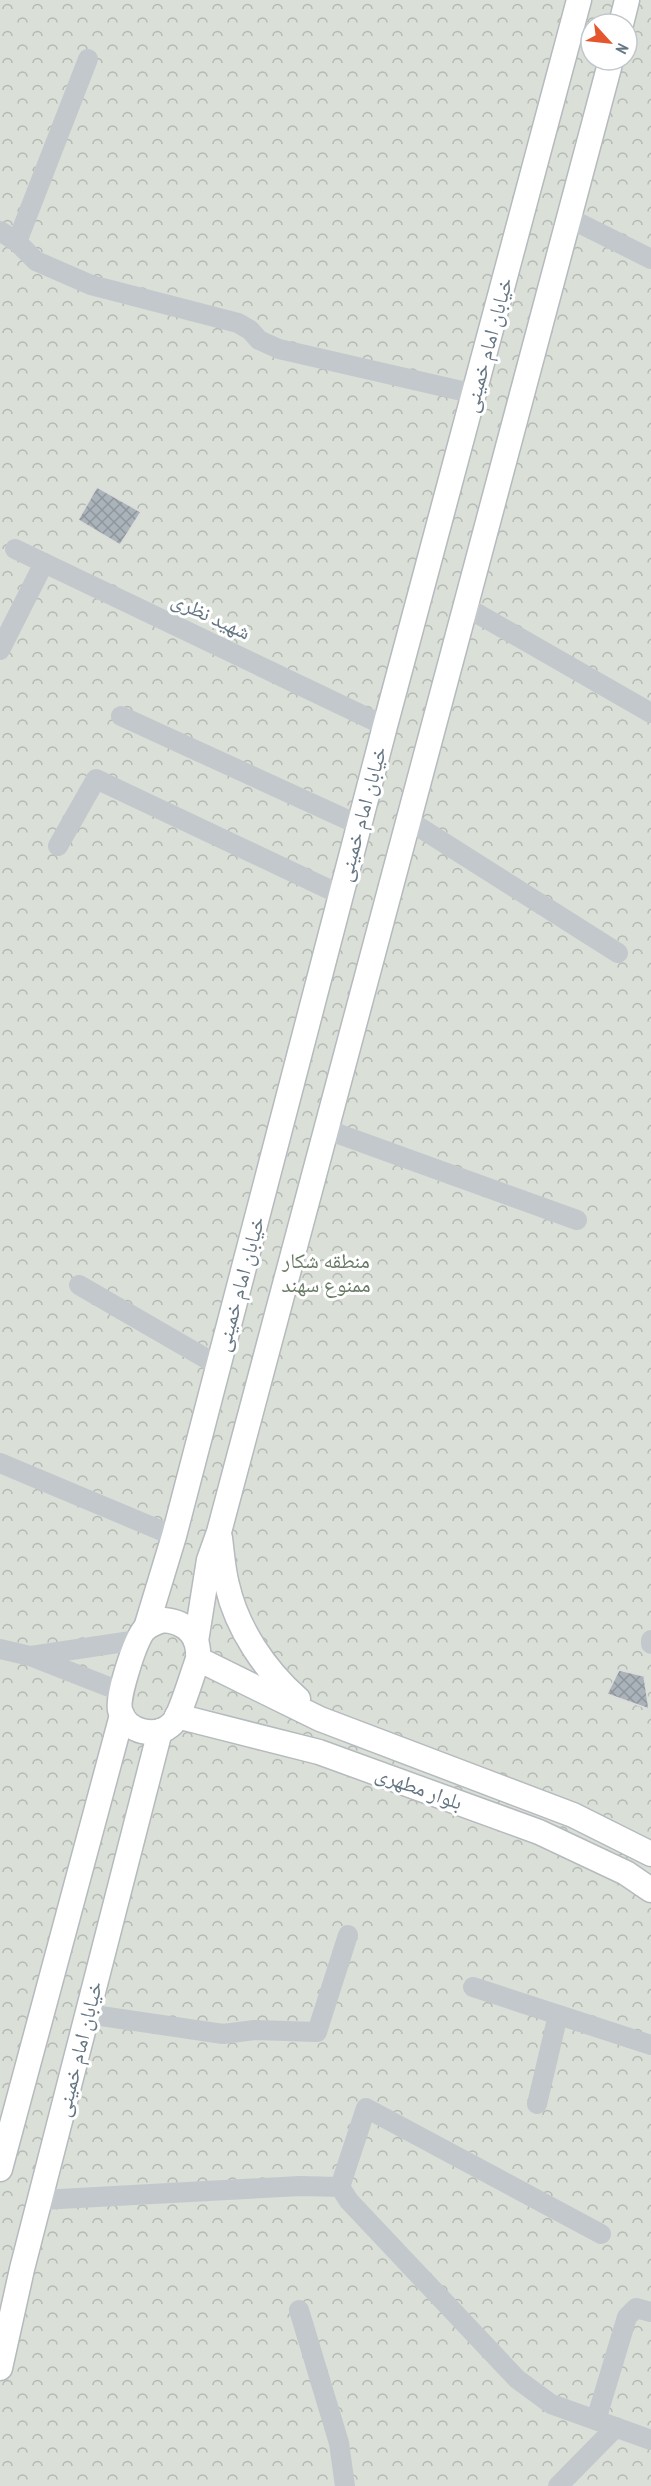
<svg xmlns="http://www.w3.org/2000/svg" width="651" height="2486" viewBox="0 0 651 2486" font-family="'PT Sans Narrow','Noto Naskh Arabic',sans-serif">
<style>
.park{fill:url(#park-crowns);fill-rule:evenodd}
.building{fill:url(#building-cross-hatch);stroke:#dcdcda;stroke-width:1.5}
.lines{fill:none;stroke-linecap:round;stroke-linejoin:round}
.major-casing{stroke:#b5babe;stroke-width:27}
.minor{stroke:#c3c8cc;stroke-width:20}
.major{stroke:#fff;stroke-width:24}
.labels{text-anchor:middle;stroke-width:6;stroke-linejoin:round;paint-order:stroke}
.street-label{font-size:21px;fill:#657683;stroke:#fff}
.park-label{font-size:21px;fill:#687a64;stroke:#fff}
</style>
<defs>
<pattern id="park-crowns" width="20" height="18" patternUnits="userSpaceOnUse" patternTransform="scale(1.5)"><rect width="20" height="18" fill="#dadfd7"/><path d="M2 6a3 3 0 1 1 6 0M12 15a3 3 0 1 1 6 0" fill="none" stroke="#b4b9b4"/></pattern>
<pattern id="building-cross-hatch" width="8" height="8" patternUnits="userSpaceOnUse" patternTransform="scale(1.5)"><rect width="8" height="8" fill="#aab3b9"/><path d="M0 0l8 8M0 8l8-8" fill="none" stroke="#8e969c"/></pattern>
</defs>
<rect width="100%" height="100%" fill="#fafaf8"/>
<!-- park -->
<path class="park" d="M0,0H651V2486H0ZM591,24H627V60H591Z"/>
<!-- building -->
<g class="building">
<path d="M97,487L141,512L120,545L78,520Z"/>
<path d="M619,1670L644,1676L649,1709L607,1694Z"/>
</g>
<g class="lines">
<defs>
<g id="major">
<path d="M621,24L627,0"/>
<path d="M220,1538C222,1554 223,1570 227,1585C237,1629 265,1670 298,1699"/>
<path d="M164,1620C186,1622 200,1636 198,1659C193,1672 181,1714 173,1723C157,1740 125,1732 120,1710C117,1696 135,1641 144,1630C150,1624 157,1622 164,1620Z"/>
<path d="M146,1628L174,1536L385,726L579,0"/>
<path d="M196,1641L209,1560L219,1532L611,60"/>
<path d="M198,1659L320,1719L573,1815L651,1854"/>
<path d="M177,1716L319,1752L539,1832L626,1873L651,1890"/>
<path d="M0,2169L122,1715"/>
<path d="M0,2368L22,2269L160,1731"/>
</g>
</defs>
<!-- major casing -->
<use href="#major" class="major-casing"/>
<!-- minor -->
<g class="minor">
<path d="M569,218L651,259"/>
<path d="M0,231L17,242L36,261L91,285L238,323L250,330L259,340L279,349L475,394"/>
<path d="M17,242L88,59"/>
<path d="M15,549L385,726"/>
<path d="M466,607L651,713"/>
<path d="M0,650L44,563"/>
<path d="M121,716L359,825"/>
<path d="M408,820L618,953"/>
<path d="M58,846L96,779L341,895"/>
<path d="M325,1129L577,1220"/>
<path d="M79,1285L219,1366"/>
<path d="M0,1463L174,1536"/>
<path d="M651,1640V1644"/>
<path d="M0,1649L30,1656L122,1692"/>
<path d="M31,1656L138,1640"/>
<path d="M473,1987L651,2045"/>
<path d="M87,2014L223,2034L255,2030L317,2032L348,1935"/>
<path d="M537,2104L558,2015"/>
<path d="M340,2187L366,2108L601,2234"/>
<path d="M41,2200L300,2186L340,2187L349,2201L517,2379L551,2404L651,2440"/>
<path d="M299,2310L339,2443L345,2486"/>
<path d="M596,2420L627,2317L636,2308L651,2312"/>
<path d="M558,2486L616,2427"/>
</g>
<!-- major -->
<use href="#major" class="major"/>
</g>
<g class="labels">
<!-- street labels -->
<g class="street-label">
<text transform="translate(488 345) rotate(-75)" y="7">خیابان امام خمینی</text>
<text transform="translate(211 616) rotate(25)" y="7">شهید نظری</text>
<text transform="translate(362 814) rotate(-75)" y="7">خیابان امام خمینی</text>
<text transform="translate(240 1284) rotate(-75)" y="7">خیابان امام خمینی</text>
<text transform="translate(419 1788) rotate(20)" y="7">بلوار مطهری</text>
<text transform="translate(79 2049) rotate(-76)" y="7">خیابان امام خمینی</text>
</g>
<!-- park labels -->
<g class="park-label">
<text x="326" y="1268">منطقه شکار<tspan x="326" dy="24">ممنوع سهند</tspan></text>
</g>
</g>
<!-- north arrow -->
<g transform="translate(609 42) rotate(117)"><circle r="28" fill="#ffffff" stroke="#c1c8cd" stroke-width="1.5"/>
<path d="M0-4.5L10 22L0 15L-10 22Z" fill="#e4572e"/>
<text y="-9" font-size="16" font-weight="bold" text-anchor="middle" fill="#657683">N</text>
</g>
</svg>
